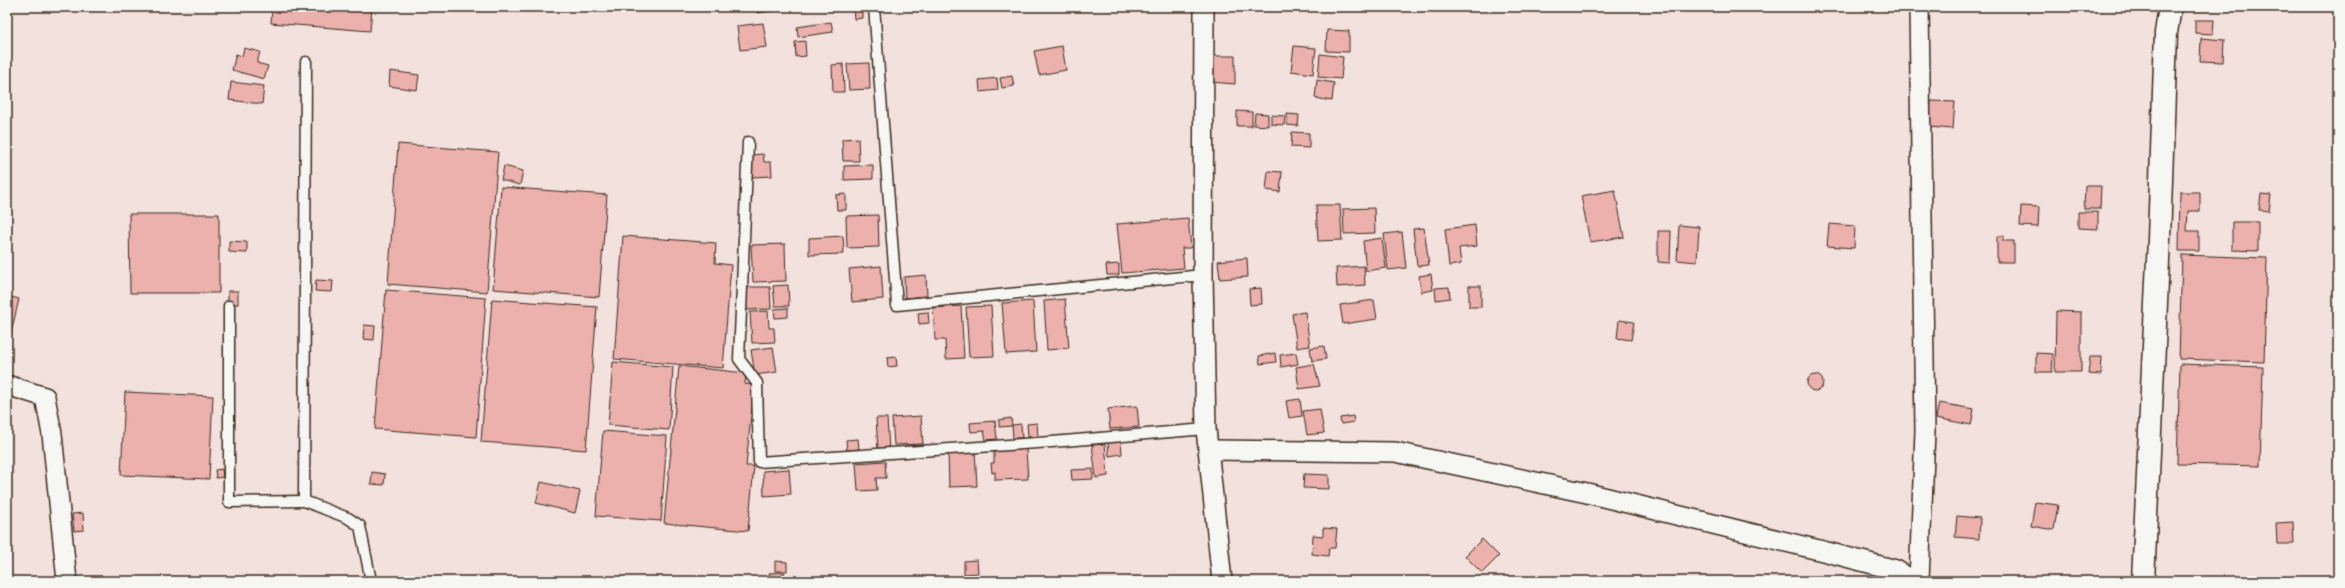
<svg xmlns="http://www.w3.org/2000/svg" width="2345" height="588" viewBox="0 0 2345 588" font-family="Itim,sans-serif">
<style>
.building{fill:#ecb0ad;stroke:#3b2a1e}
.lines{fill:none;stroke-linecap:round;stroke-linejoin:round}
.lane-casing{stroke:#3b2a1e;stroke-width:13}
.street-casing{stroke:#3b2a1e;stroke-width:22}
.secondary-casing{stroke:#3b2a1e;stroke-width:25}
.lane{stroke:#f6f6f2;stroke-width:10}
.street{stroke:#f6f6f2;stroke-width:19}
.secondary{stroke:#f6f6f2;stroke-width:22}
</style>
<rect width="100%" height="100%" fill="#f3e1dd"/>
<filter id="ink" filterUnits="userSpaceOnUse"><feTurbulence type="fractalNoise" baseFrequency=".025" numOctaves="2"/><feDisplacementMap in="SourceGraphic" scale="8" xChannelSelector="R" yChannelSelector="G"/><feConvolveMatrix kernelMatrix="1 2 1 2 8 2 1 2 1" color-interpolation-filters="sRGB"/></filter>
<g filter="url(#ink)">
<!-- building -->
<g class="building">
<path d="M272,7H372L370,31L271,23Z"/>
<path d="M757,7H771L772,11L757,13Z"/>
<path d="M853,7H862V18L854,19Z"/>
<path d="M2195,20H2214L2213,34L2195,33Z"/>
<path d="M831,22L833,32L798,37L797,27Z"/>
<path d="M763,23L767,47L740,50L737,26Z"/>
<path d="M1327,30L1349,31V52L1326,51Z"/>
<path d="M2201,38L2224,40L2223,62L2200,61Z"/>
<path d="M805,41L806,56L796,57L795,42Z"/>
<path d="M1062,46L1066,70L1039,75L1034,51Z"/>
<path d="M1294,46L1316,48L1313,74L1291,71Z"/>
<path d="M244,48L260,52L257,63L268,66L264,79L232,70L236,54L242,56Z"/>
<path d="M1320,54L1343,57L1341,79L1318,77Z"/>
<path d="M1209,56H1235V84L1210,82Z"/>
<path d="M869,63L870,89L849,90L847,64Z"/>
<path d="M843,64L844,92H833L832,65Z"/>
<path d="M390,71L419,75L417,90L389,86Z"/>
<path d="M1012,76L1014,86L1002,88L1000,78Z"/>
<path d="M997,78L998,90L980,92L979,80Z"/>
<path d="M1317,80L1334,83L1332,101L1315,98Z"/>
<path d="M231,82L264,86L262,104L229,100Z"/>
<path d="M1931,101L1955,102L1953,129L1929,127Z"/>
<path d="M1237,111L1252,112V126H1237Z"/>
<path d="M1255,113L1268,114V126L1254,125Z"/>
<path d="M1287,114L1299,115L1298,126L1287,125Z"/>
<path d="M1271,115L1285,116L1284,125L1271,124Z"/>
<path d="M1292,132L1309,133V148L1291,147Z"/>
<path d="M858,138L859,161H843L842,139Z"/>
<path d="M398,144L498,152L487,292L388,284Z"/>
<path d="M763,154L764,162H771L772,176L752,177L751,155Z"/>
<path d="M873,165V179L844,180V166Z"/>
<path d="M504,166L523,171L520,185L501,180Z"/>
<path d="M1268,171L1282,172L1280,192L1266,190Z"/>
<path d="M2085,186H2101L2100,209H2084Z"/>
<path d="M501,187L607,195L599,297L493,289Z"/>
<path d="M1615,190L1624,237L1590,242L1581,196Z"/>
<path d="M2180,192H2200V211H2188L2187,231H2199V251H2179Z"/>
<path d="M846,194V210H837L836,195Z"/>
<path d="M2261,194L2271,195L2269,211L2259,210Z"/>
<path d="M1316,205H1340L1342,240L1318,241Z"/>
<path d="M2021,206L2039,207L2038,227L2020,226Z"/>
<path d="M1374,208L1375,233L1344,234L1343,209Z"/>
<path d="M2078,212H2098V229L2078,228Z"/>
<path d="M129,214H219V293H130Z"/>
<path d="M878,215L879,247L847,248L846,216Z"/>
<path d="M1188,218L1191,248H1182L1184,268L1122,273L1117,224Z"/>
<path d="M2232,222H2258V251L2232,250Z"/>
<path d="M1829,224L1855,226L1854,248L1827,246Z"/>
<path d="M1475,225L1477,246L1459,248L1461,264L1449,266L1445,229Z"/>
<path d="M1679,225L1699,227L1697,262L1677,260Z"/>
<path d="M1424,228L1429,265L1417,266L1413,229Z"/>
<path d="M1658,231H1671L1670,263L1658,262Z"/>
<path d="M1402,232L1406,268L1388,270L1384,234Z"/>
<path d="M623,236L716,243L715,263L731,265L723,368L614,359Z"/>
<path d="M843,236L844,254L809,255V238Z"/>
<path d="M1997,236H2004L2003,241H2014V262H1997Z"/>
<path d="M1382,238L1386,268L1366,271L1363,241Z"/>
<path d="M229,241L247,242V253L229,252Z"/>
<path d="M785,244L786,281L753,282L751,245Z"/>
<path d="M2182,255L2267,258L2264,362L2179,359Z"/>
<path d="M1247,258L1248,277L1220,279L1218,261Z"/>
<path d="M1119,264V275H1107L1106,265Z"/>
<path d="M881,266L883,299L852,302L849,269Z"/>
<path d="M1364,266L1365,285L1337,287L1336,268Z"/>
<path d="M1431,274L1433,290L1421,292L1419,276Z"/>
<path d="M926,275L927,296L905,298L904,277Z"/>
<path d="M316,280L333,281L332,292L315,291Z"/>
<path d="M788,285L789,306H775L773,286Z"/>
<rect x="1469" y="286" width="12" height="21"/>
<path d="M743,287H770L771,309L744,310Z"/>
<path d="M1449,287L1450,298L1436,300L1435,288Z"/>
<path d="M1261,288L1262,304L1250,305L1249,289Z"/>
<path d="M386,290L486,298L476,437L375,429Z"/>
<rect x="228" y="291" width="10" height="13"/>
<path d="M7,296L19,299L8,346L7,345Z"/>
<path d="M492,299L597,307L586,450L481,442Z"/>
<path d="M1065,299L1069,348L1047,350L1044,301Z"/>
<path d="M1374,300L1377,319L1343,324L1340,305Z"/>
<path d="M1033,301L1036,352L1006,354L1002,303Z"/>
<path d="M961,306L964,358L946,359L945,340H935L933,308Z"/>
<path d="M991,306L994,356L969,357L966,307Z"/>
<path d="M788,308V317L775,318L774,309Z"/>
<path d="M768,311L769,328H774L775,342L752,343L750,312Z"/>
<path d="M2056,311L2081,312V372H2055Z"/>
<path d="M928,312L929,323L919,324L918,313Z"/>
<path d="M1305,312L1310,346L1297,348L1292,314Z"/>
<path d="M1619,320L1634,322L1631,340L1617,338Z"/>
<path d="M364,325L375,326L374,340L363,339Z"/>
<path d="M1324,346L1326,359L1312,361L1310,348Z"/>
<path d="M773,347L777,372L755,375L751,350Z"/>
<path d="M1275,353L1276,362L1260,364L1259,356Z"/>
<path d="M1296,353L1298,364L1281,367L1280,355Z"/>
<path d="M2036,353L2053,354L2052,372H2036Z"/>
<path d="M896,357L897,366L888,367L887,358Z"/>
<path d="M2090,357H2102L2101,375L2088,374Z"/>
<path d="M613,362L673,367L669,430L608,425Z"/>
<path d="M1314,364L1320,386L1299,389L1296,367Z"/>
<path d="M2180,364L2263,367L2260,466L2177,464Z"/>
<path d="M679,366L746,373L745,384L754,385L746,466H754L748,531L664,523Z"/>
<circle cx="1815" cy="383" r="8"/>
<path d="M125,392L213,396L209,479L121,475Z"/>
<path d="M1300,399L1302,416L1289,418L1286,401Z"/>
<path d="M1939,403L1974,409L1971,425L1936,418Z"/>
<path d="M1137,406L1139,427L1110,429L1108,409Z"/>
<path d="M1320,409L1324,433L1307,435L1303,411Z"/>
<path d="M921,416L923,444L894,445L892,418Z"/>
<path d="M1353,416L1354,422L1341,424L1340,418Z"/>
<path d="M876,418H887L889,450H878Z"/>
<path d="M1011,418L1012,426L999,427V420Z"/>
<path d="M995,421L997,439L986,440L984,431L971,432L970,423Z"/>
<path d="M1037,423L1038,437H1028L1027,424Z"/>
<path d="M1021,424L1022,438H1013L1012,425Z"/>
<path d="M603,431L667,436L661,521L596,516Z"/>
<path d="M858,439L859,449L847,450L846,440Z"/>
<path d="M1121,441L1122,454L1109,456L1108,442Z"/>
<path d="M1105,444L1108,476L1096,478L1092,445Z"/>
<path d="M1026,449L1028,479L995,480V472L992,473L991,463H994V451Z"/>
<path d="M975,451L977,486L949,487L948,452Z"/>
<path d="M885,461L886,478H876L877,490L858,491L856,463Z"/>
<path d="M222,469L223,477L216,478L215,470Z"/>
<path d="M789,469L791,494L764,496L763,471Z"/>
<path d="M1093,469V479L1072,480L1071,470Z"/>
<path d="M372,472L385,474L384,485L371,484Z"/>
<path d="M1304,474L1329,475V489L1303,488Z"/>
<path d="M541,482L580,491L575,513L536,503Z"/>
<path d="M2035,502L2058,505L2054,530L2031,526Z"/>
<path d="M83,513L84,530L74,531L72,514Z"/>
<path d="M1957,516L1980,518L1979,539L1955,537Z"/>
<path d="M2293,522L2294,544H2277L2276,523Z"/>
<path d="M1323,528L1337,529L1335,548H1329L1328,556L1312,554L1313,535L1323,536Z"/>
<path d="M1482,539L1499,556L1482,573L1465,556Z"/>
<path d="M977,560L978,573L964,574V561Z"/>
<path d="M775,561L787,562V571H775Z"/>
<path d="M784,572L785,581H770L769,573Z"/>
</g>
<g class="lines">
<defs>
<g id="lane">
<path d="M874,7L897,305L1203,275"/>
<path d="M306,62L304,501L348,518L360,526L371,581"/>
<path d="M748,142L739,359L757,383L759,462L1052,442L1206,429"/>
<path d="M229,306V502L304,501"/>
</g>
<g id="street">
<path d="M1204,7L1203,275L1206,429L1222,581"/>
<path d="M1919,7L1925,431L1919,581"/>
<path d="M7,385L45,397L52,434L67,581"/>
<path d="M1210,450L1395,452L1587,493L1823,551L1896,570L1913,581"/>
</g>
<path id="secondary" d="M2143,581L2159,239L2166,33L2170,7"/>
</defs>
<!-- lane casing -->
<use href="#lane" class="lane-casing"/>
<!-- street casing -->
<use href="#street" class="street-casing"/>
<!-- secondary casing -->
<use href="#secondary" class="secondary-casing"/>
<!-- lane -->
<use href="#lane" class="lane"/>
<!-- street -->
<use href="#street" class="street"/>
<!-- secondary -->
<use href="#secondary" class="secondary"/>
</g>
</g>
<!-- margin -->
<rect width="2345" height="588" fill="none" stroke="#f6f6f2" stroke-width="24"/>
<rect x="12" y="12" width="2321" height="564" fill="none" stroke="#3b2a1e" stroke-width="1.5" filter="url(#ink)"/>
</svg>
